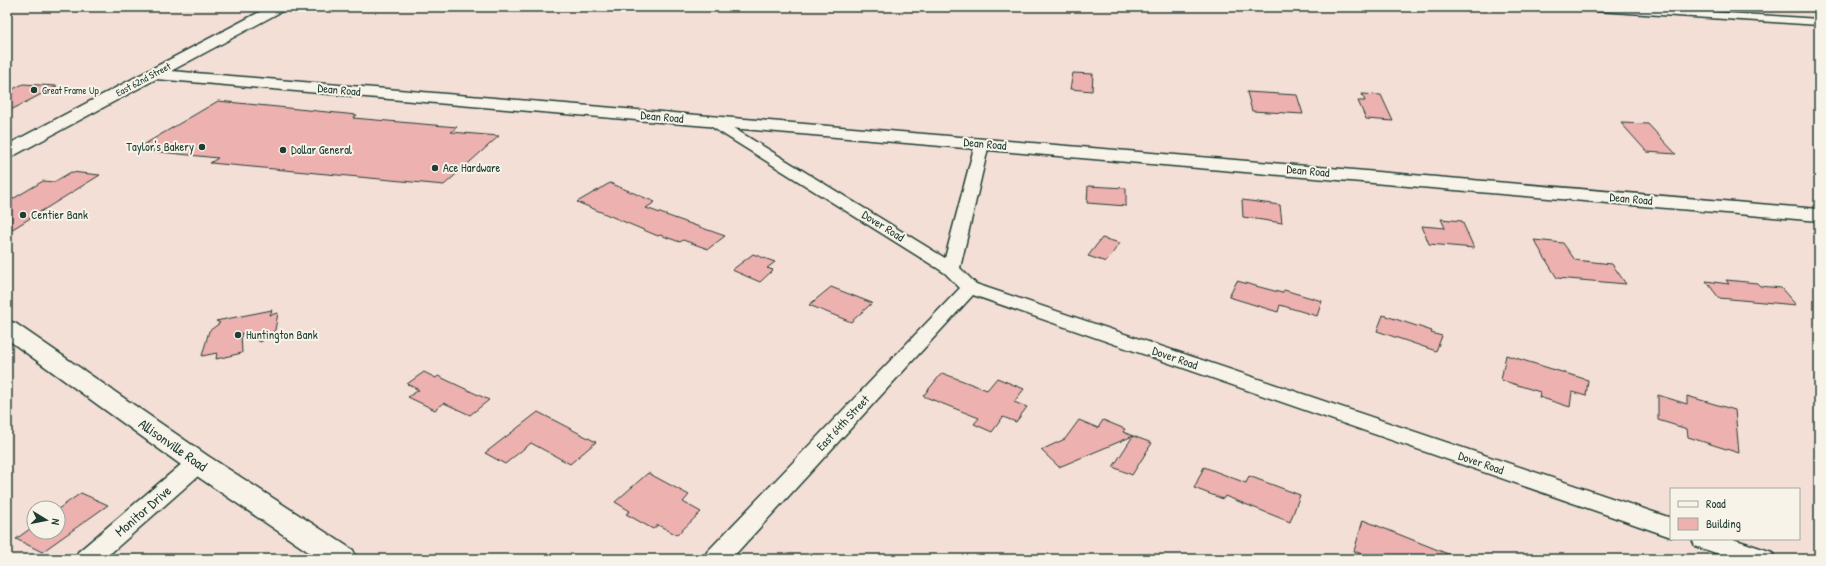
<svg xmlns="http://www.w3.org/2000/svg" width="1826" height="566" viewBox="0 0 1826 566" font-family="'Patrick Hand',sans-serif">
<style>
.building{fill:#edb1af;stroke:#1f3d34}
.lines{fill:none;stroke-linecap:round;stroke-linejoin:round}
.minor-casing{stroke:#1f3d34;stroke-width:3}
.tertiary-casing{stroke:#1f3d34;stroke-width:3}
.secondary-casing{stroke:#1f3d34;stroke-width:3}
.minor{fill:#f7f3e8;fill-rule:evenodd}
.tertiary{fill:#f7f3e8;fill-rule:evenodd}
.secondary{fill:#f7f3e8;fill-rule:evenodd}
.poi-dot{fill:#1f3d34;stroke:#f7f3e8;stroke-width:1.5}
.labels{text-anchor:middle;stroke-width:4;stroke-linejoin:round;paint-order:stroke}
.far-street-label{font-size:10px;fill:#1f3d34;stroke:#f7f3e8}
.far-poi-label{font-size:10px;fill:#1f3d34;stroke:#f7f3e8;text-anchor:start}
.street-label{font-size:12px;fill:#1f3d34;stroke:#f7f3e8}
.poi-label{font-size:12px;fill:#1f3d34;stroke:#f7f3e8;text-anchor:start}
.near-street-label{font-size:14px;fill:#1f3d34;stroke:#f7f3e8}
</style>
<rect width="100%" height="100%" fill="#f4dfd7"/>
<filter id="ink" filterUnits="userSpaceOnUse"><feTurbulence type="fractalNoise" baseFrequency=".025" numOctaves="2"/><feDisplacementMap in="SourceGraphic" scale="8" xChannelSelector="R" yChannelSelector="G"/><feConvolveMatrix kernelMatrix="1 2 1 2 8 2 1 2 1" color-interpolation-filters="sRGB"/></filter>
<g filter="url(#ink)">
<!-- building -->
<g class="building">
<path d="M1073,73L1093,74L1092,91L1070,89Z"/>
<path d="M23,84L57,86L7,112V92Z"/>
<path d="M1247,92L1297,95L1303,114L1252,111Z"/>
<path d="M1362,94L1381,95L1393,121L1366,119L1358,101H1365Z"/>
<path d="M218,101L357,115L353,118L457,127L451,132L499,136L444,185L210,163L218,158L150,151L157,147L143,145Z"/>
<path d="M1621,123L1648,124L1676,154L1647,152Z"/>
<path d="M71,172L100,175L11,230V200L43,181L54,182Z"/>
<path d="M610,183L655,202L646,208L725,236L708,249L683,240L680,242L660,235L658,236L577,202Z"/>
<path d="M1088,186L1126,188V206L1087,203Z"/>
<path d="M1242,200L1280,205L1282,223L1243,217Z"/>
<path d="M1441,219L1462,221L1474,248L1429,244L1422,226L1445,228Z"/>
<path d="M1102,238L1120,243L1106,262L1088,256Z"/>
<path d="M1534,240L1563,243L1575,260L1612,264L1626,284L1557,278Z"/>
<path d="M753,254L775,262L767,268L773,270L760,282L732,270Z"/>
<path d="M1726,280L1757,283L1760,286L1781,288L1796,305L1719,298L1706,281L1729,284Z"/>
<path d="M1237,281L1282,293L1284,290L1322,301L1317,316L1280,305L1278,312L1229,297Z"/>
<path d="M831,287L872,303L851,322L809,305Z"/>
<path d="M272,310L270,315L278,313L275,330L261,342L241,333L242,353L216,359L217,353L202,356L209,331L220,323L216,321Z"/>
<path d="M1383,315L1432,331L1431,333L1442,336L1436,351L1377,331Z"/>
<path d="M1506,355L1588,380L1586,396L1572,392L1570,407L1539,397L1540,392L1501,380Z"/>
<path d="M424,372L436,378L438,376L489,400L470,415L444,403L435,410L408,397L419,390L407,384Z"/>
<path d="M942,373L987,390L997,378L1024,389L1014,402L1027,407L1016,422L1003,417L992,432L974,424L979,418L923,396Z"/>
<path d="M1658,395L1687,404V396L1735,410L1739,453L1688,437L1687,429L1658,420Z"/>
<path d="M538,412L596,442L570,464L531,443L505,464L485,453Z"/>
<path d="M1079,420L1098,428L1103,420L1125,429L1123,432L1133,436L1059,467L1041,450L1065,439Z"/>
<path d="M1133,436L1152,443L1132,475L1113,467Z"/>
<path d="M1204,467L1246,483L1249,476L1300,495L1290,522L1225,496L1223,499L1194,488Z"/>
<path d="M648,473L689,495L683,502L701,512L677,535L658,525L653,529L626,514L630,511L615,502Z"/>
<path d="M81,493L108,505L42,552L16,539L34,526V532H58V509Z"/>
<path d="M1363,520L1458,558L1457,559H1374L1354,551Z"/>
</g>
<g class="lines">
<defs>
<g id="minor">
<path d="M1574,7H1634L1819,19V25L1580,10Z"/>
<path d="M712,117L717,118L945,258L975,144L977,141H987L989,144L960,268L976,284L1671,518V537L973,295L731,559H704L707,552L960,288L945,273L707,124L705,121L707,118Z"/>
<path d="M198,455L206,457L209,463L206,469L104,559H75L78,552L190,457Z"/>
<path d="M1692,539H1733L1772,552L1775,559H1734L1695,546Z"/>
</g>
<path id="tertiary" d="M269,7H286L284,10L171,71L1819,209V221L156,79L13,156L7,157V145Z"/>
<path id="secondary" d="M7,321L15,323L208,456L353,550L357,559H319L188,470L7,339Z"/>
</defs>
<!-- minor casing -->
<use href="#minor" class="minor-casing"/>
<!-- tertiary casing -->
<use href="#tertiary" class="tertiary-casing"/>
<!-- secondary casing -->
<use href="#secondary" class="secondary-casing"/>
<!-- minor -->
<use href="#minor" class="minor"/>
<!-- tertiary -->
<use href="#tertiary" class="tertiary"/>
<!-- secondary -->
<use href="#secondary" class="secondary"/>
</g>
</g>
<!-- markers -->
<g class="poi-dot">
<circle cx="34" cy="90" r="4"/>
<circle cx="202" cy="147" r="4"/>
<circle cx="283" cy="150" r="4"/>
<circle cx="435" cy="168" r="4"/>
<circle cx="23" cy="215" r="4"/>
<circle cx="238" cy="335" r="4"/>
</g>
<g class="labels">
<!-- far-street labels -->
<g class="far-street-label">
<text transform="translate(143 79) rotate(-28)" y="4">East 62nd Street</text>
</g>
<!-- far-poi labels -->
<g class="far-poi-label">
<text x="42" y="94">Great Frame Up</text>
</g>
<!-- street labels -->
<g class="street-label">
<text transform="translate(339 90) rotate(5)" y="4">Dean Road</text>
<text transform="translate(662 117) rotate(5)" y="4">Dean Road</text>
<text transform="translate(985 144) rotate(5)" y="4">Dean Road</text>
<text transform="translate(1308 171) rotate(5)" y="4">Dean Road</text>
<text transform="translate(1631 199) rotate(5)" y="4">Dean Road</text>
<text transform="translate(883 226) rotate(32)" y="4">Dover Road</text>
<text transform="translate(1175 358) rotate(19)" y="4">Dover Road</text>
<text transform="translate(843 423) rotate(-47)" y="4">East 64th Street</text>
<text transform="translate(1481 463) rotate(19)" y="4">Dover Road</text>
</g>
<!-- poi labels -->
<g class="poi-label">
<text x="194" y="151" text-anchor="end">Taylor's Bakery</text>
<text x="291" y="154">Dollar General</text>
<text x="443" y="172">Ace Hardware</text>
<text x="31" y="219">Centier Bank</text>
<text x="246" y="339">Huntington Bank</text>
</g>
<!-- near-street labels -->
<g class="near-street-label">
<text transform="translate(173 445) rotate(35)" y="5">Allisonville Road</text>
<text transform="translate(143 511) rotate(-41)" y="5">Monitor Drive</text>
</g>
</g>
<!-- margin -->
<rect width="1826" height="566" fill="none" stroke="#f7f3e8" stroke-width="24"/>
<rect x="12" y="12" width="1802" height="542" fill="none" stroke="#1f3d34" stroke-width="1.5" filter="url(#ink)"/>
<!-- legend -->
<rect x="1670" y="488" width="130" height="52" fill="#f7f3e8" stroke="#a1aaa0"/>
<rect x="1678" y="501" width="20" height="6" fill="#f7f3e8" stroke="#a1aaa0"/>
<text x="1706" y="508" font-size="12" fill="#1f3d34">Road</text>
<rect x="1678" y="518" width="20" height="12" fill="#edb1af" stroke="#a1aaa0"/>
<text x="1706" y="528" font-size="12" fill="#1f3d34">Building</text>
<!-- north arrow -->
<g transform="translate(46 520) rotate(100)"><circle r="19" fill="#f7f3e8" stroke="#a1aaa0"/>
<path d="M0-3L7 15L0 10L-7 15Z" fill="#1f3d34"/>
<text y="-6" font-size="11" font-weight="bold" text-anchor="middle" fill="#1f3d34">N</text>
</g>
</svg>
